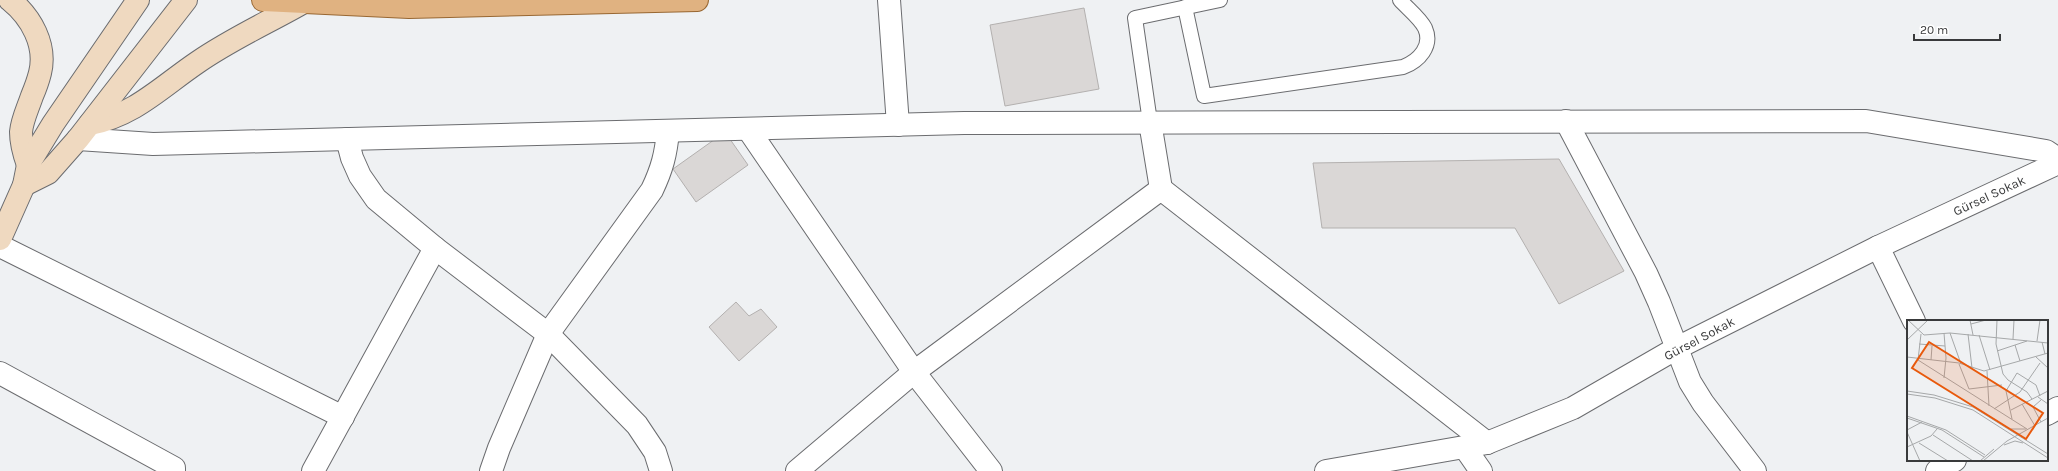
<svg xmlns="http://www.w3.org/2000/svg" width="2058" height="471" viewBox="0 0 2058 471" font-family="Karla,sans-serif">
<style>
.building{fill:#dad7d6;stroke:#b3b0af}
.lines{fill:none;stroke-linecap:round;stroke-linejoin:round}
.lane-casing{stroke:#6b6c6f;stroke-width:16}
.street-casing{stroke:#6b6c6f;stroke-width:24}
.secondary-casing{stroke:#6b6c6f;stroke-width:24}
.primary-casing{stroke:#986732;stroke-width:24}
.lane{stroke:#fff;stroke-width:14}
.street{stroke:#fff;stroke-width:22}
.secondary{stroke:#efd9c0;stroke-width:22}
.primary{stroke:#e0b281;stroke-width:22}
.labels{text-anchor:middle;stroke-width:3;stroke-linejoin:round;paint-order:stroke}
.street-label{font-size:13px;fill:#393a3b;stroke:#fff}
.inset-road{fill:none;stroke:#a6a8a9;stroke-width:1}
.view{fill:#e8590c;fill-opacity:0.15;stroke:#e8590c;stroke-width:2}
.inset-edge{fill:none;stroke:#393a3b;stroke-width:2}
</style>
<rect width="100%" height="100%" fill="#eff1f3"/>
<!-- building -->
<g class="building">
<path d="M1084,8L1099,89L1005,106L990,25Z"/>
<path d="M725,132L748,165L696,202L673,169Z"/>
<path d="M1559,159L1624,271L1559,304L1515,228H1322L1313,163Z"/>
<path d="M736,302L749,316L761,309L777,327L739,361L709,327Z"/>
</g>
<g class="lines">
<defs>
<g id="lane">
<path d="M1185,7L1204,96L1403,67C1419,61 1433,46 1425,28C1420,18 1407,8 1400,0"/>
<path d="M1150,122L1135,18L1220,0"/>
</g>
<g id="street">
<path d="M889,0L898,125"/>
<path d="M1566,121L1646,273L1659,302L1690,382L1703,403L1755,471"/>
<path d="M1150,122L1161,189"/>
<path d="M748,129L914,372L991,471"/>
<path d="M78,139L153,144L964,123L1866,121L2046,151L2058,159"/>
<path d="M347,139L352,158L360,176L376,199L435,248L548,334L637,425L655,452L661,471"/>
<path d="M0,246L343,417"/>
<path d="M1878,247L1914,321"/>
<path d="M0,373L174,468V471"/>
<path d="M2047,414L2058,408"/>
<path d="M1465,448L1481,471"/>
<path d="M313,471L435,248"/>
<path d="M491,471L499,448L548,334L652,190C662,169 666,154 668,131"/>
<path d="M797,471L914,372L1161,189L1487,443"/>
<path d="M1326,471L1487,443L1573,408L1677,348L1878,247L2058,163"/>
<path d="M1937,471L1955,460"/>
</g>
<g id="secondary">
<path d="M10,0C31,17 47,45 40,73C38,81 35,89 32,96C28,108 22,120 21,132C21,144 24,154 28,165"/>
<path d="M90,124C135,115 161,87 198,62C231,39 269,22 304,2"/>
<path d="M24,185L48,173L78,139L186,0"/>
<path d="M0,239L24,185L28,165L53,124L138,0"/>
</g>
<path id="primary" d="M263,0L409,7L697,0"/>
</defs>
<!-- lane casing -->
<use href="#lane" class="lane-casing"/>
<!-- street casing -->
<use href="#street" class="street-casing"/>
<!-- secondary casing -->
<use href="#secondary" class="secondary-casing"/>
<!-- primary casing -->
<use href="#primary" class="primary-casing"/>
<!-- lane -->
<use href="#lane" class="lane"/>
<!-- street -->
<use href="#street" class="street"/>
<!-- secondary -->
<use href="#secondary" class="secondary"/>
<!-- primary -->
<use href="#primary" class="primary"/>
</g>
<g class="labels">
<!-- street labels -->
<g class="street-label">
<text transform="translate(1989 195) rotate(-25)" y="5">Gürsel Sokak</text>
<text transform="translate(1699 338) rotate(-28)" y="5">Gürsel Sokak</text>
</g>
</g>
<!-- overview -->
<g transform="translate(1907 320)">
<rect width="141" height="141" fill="#eff1f3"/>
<path class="inset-road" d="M1,0L17,15L43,13L141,23M63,0L66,15M90,0L89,24L96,54L101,60L120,72L125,79M64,4L79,0M43,13L54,44M14,14L11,40L120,109M61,14L65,48M72,15L83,50M106,19L107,0M0,20L21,0M130,21L133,0M135,22L138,34M12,24L38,26M108,25L113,41M90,31L120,21M0,37L52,43L77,51L141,33M129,37L141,48M24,40L25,26M52,44L62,69L95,65M80,51L82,86M37,58L39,38L37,13M0,71L27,75L66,87L141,134M0,74L28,78L66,90L141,138M131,77L141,84M115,84L128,106M87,89L113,72L133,43M104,90L141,71M0,96L39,110L78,135M0,98L35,110L77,137M105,99L99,71L110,53L129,65L133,76M134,102L126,87L134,80M104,109H119M0,110L15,102M0,112L13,141M26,115L66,141M12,123L41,141M97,125L108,121L116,123M0,127L24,116L30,109M73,141L87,129M76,141L100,121L141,98"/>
<path class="view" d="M22,22L136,93L119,119L5,48Z"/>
<rect width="141" height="141" class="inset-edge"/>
</g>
<!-- scale -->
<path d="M1914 34v6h86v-6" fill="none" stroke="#393a3b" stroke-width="2"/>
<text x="1920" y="34" font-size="12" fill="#393a3b" stroke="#ffffff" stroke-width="3" paint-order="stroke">20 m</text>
</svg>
